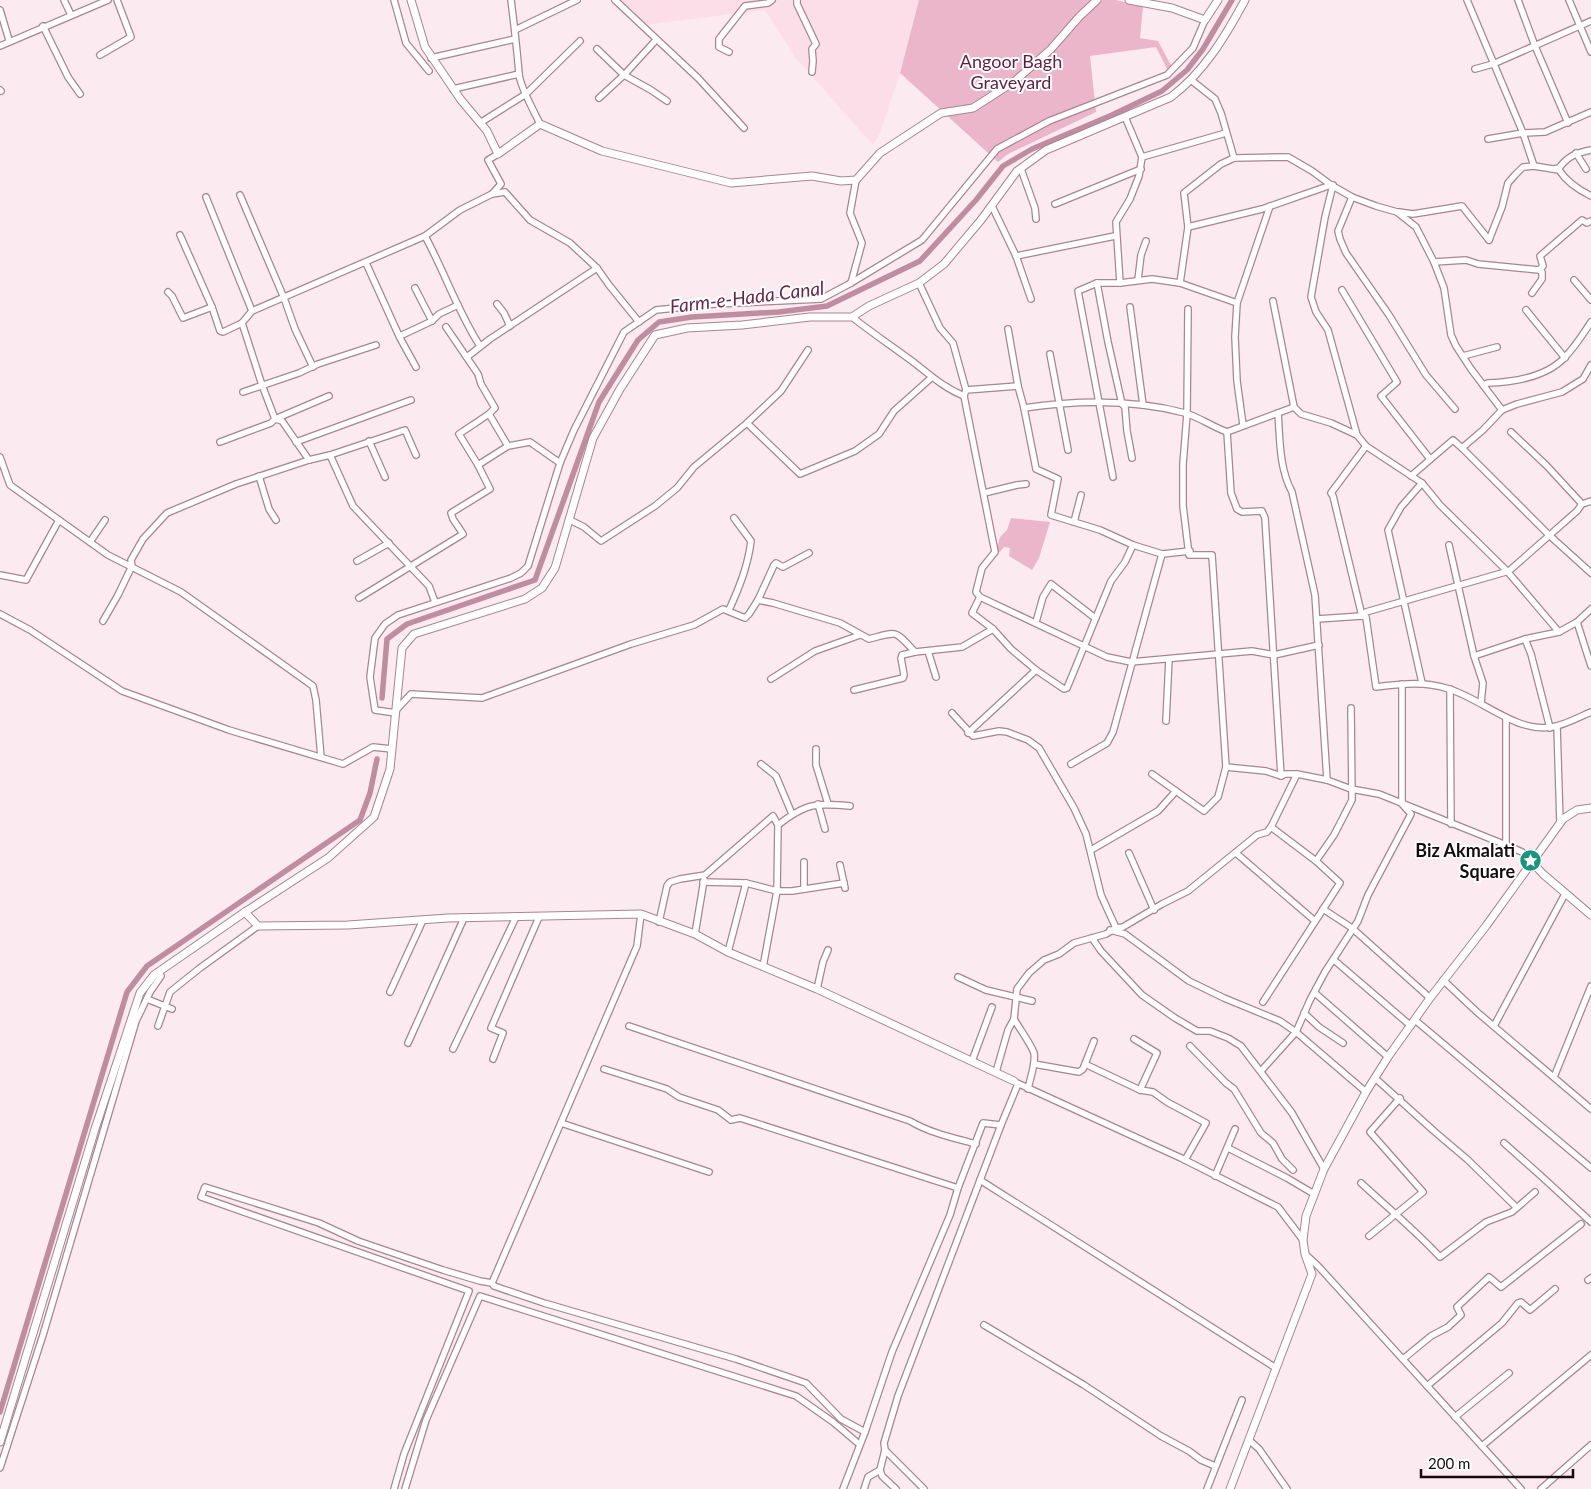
<svg xmlns="http://www.w3.org/2000/svg" width="1591" height="1489" viewBox="0 0 1591 1489" font-family="Lato,sans-serif">
<style>
.built{fill:#fcdee8}
.green{fill:#ecb6ca}
.lines{fill:none;stroke-linecap:round;stroke-linejoin:round}
.canal{stroke:#c08da0;stroke-width:5.5}
.minor-casing{stroke:#a98491;stroke-width:8}
.tertiary-casing{stroke:#a98491;stroke-width:9}
.minor{stroke:#fff;stroke-width:5.5}
.tertiary{stroke:#fff;stroke-width:7}
.labels{text-anchor:middle;stroke-width:4;stroke-linejoin:round;paint-order:stroke}
.park-label{font-size:18px;fill:#5f1f3d;stroke:#fff}
.poi-label{font-size:18px;font-weight:bold;fill:#170a0f;stroke:#fff;text-anchor:end}
.water-label{font-size:19px;font-style:italic;fill:#692945;stroke:#fff}
</style>
<rect width="100%" height="100%" fill="#fbeaf0"/>
<!-- built -->
<path class="built" d="M617,0H919L900,73L880,133L873,145L796,58L765,10L644,25Z"/>
<!-- green -->
<g class="green">
<path d="M919,0H1116L1143,6L1140,38L1158,41L1172,67L1167,69L1156,47L1090,56L1096,112L1008,154L998,162L900,73Z"/>
<path d="M1011,518L1050,522L1039,558L1032,570L1009,556L1010,548L1004,547L1000,552H996L1000,537L1007,530Z"/>
</g>
<g class="lines">
<!-- canal -->
<g class="canal">
<path d="M382,698L387,639L407,624L535,580L599,402L638,340L659,322L692,317L779,312L827,306L920,261L976,200L1003,166L1032,149L1112,115L1162,91L1187,70L1203,49L1232,0"/>
<path d="M0,1412L127,992L147,966L360,820L370,793L377,759"/>
</g>
<defs>
<g id="minor">
<path d="M64,0L71,15"/>
<path d="M394,0L406,43L429,71"/>
<path d="M511,0C514,24 517,49 519,74C520,87 534,111 540,124"/>
<path d="M615,0L698,78L744,128"/>
<path d="M797,0V4L816,44L812,49L813,61L812,72"/>
<path d="M1467,0L1523,133L1534,166"/>
<path d="M1518,0L1535,46L1568,123"/>
<path d="M1569,0L1591,52"/>
<path d="M0,10L9,40"/>
<path d="M43,26L68,77L80,94"/>
<path d="M515,30L577,0"/>
<path d="M0,46L108,0"/>
<path d="M597,49L624,75L651,90L667,101"/>
<path d="M729,52L719,47V39L745,6L768,3L772,0"/>
<path d="M100,55L131,37L117,0"/>
<path d="M431,58L515,39"/>
<path d="M1475,69L1493,64L1591,21"/>
<path d="M453,89L519,74"/>
<path d="M0,90L1,91"/>
<path d="M599,98L624,75L656,40"/>
<path d="M480,123L526,94L580,41"/>
<path d="M1488,139L1523,133L1545,132L1591,112"/>
<path d="M1576,153L1586,169"/>
<path d="M1142,157L1226,133"/>
<path d="M1234,158L1288,157L1312,171L1331,185L1352,197L1376,206L1397,212L1416,227L1434,262L1444,288L1451,335L1456,346L1471,369L1502,410L1517,404L1562,392L1583,379L1591,365"/>
<path d="M1021,169L1035,208L1036,219"/>
<path d="M1554,169L1559,168C1568,156 1576,153 1591,150"/>
<path d="M1333,185L1325,217L1311,297L1316,312L1328,330L1357,435"/>
<path d="M492,194L505,192L530,220L570,243L597,268L609,285L639,322"/>
<path d="M240,195L284,298L295,329L313,367"/>
<path d="M206,197L252,311"/>
<path d="M1352,197L1338,231L1340,239L1346,253L1389,315L1426,375L1455,409"/>
<path d="M1055,204L1141,169"/>
<path d="M992,206L1016,256L1031,299"/>
<path d="M1399,212L1413,214L1462,206L1489,240"/>
<path d="M1188,227L1262,209L1331,185"/>
<path d="M180,235L212,307L220,331L223,332L242,323"/>
<path d="M425,236C445,273 458,312 480,346"/>
<path d="M1489,240L1502,207L1508,183L1515,175L1523,167L1534,166L1559,170C1566,181 1579,190 1591,196"/>
<path d="M1016,256L1115,236"/>
<path d="M1434,262L1466,260L1478,264L1539,270L1542,272V279L1532,293"/>
<path d="M366,263L400,338L416,367"/>
<path d="M1539,270L1543,266L1540,256L1582,220L1587,223L1591,221"/>
<path d="M1138,280L1141,255L1146,241"/>
<path d="M1574,280L1591,300"/>
<path d="M851,283L862,243L850,213L856,180"/>
<path d="M919,283L940,328L953,343L966,390"/>
<path d="M1097,283L1108,342L1122,404L1125,407L1127,431L1132,458"/>
<path d="M1120,283L1152,279L1180,283L1237,303"/>
<path d="M1180,283L1188,227L1184,193L1221,164L1234,158L1221,113L1215,99L1191,80"/>
<path d="M415,288L432,321"/>
<path d="M1342,290L1397,382L1381,396L1430,459"/>
<path d="M168,292L172,296L183,318L212,307"/>
<path d="M1273,301L1294,407"/>
<path d="M497,304L504,313L510,326"/>
<path d="M1130,307L1143,405"/>
<path d="M1526,310L1565,358"/>
<path d="M852,317C872,333 892,346 912,361C929,374 944,388 964,396L966,390L1018,386L1024,408C1078,400 1132,399 1185,413C1199,417 1213,427 1227,432L1294,407L1301,414L1331,423L1357,435L1366,446L1422,483L1440,505L1507,571L1559,632L1577,622L1591,609"/>
<path d="M446,327L478,374L481,384L495,408L489,414"/>
<path d="M1008,329L1018,386"/>
<path d="M400,336L432,321L439,314L458,305"/>
<path d="M1050,354L1068,450"/>
<path d="M1463,356L1497,347"/>
<path d="M467,357L490,339L597,268"/>
<path d="M1483,385L1488,383C1514,382 1547,377 1565,357C1575,347 1583,334 1591,322"/>
<path d="M243,392L299,373L318,364L376,345"/>
<path d="M964,396L995,552L982,568L976,592L980,597L1107,657L1131,662L1252,651L1274,655L1319,645"/>
<path d="M1024,408L1036,469L1058,479L1051,515L1100,530L1133,545L1162,554L1190,551"/>
<path d="M1502,410L1483,430L1462,448L1549,535L1591,573"/>
<path d="M1278,413C1280,439 1279,468 1292,492L1315,595L1327,780"/>
<path d="M747,423L800,474L855,451L879,434L894,411L931,378"/>
<path d="M1243,425L1237,381L1235,337L1237,303L1270,206"/>
<path d="M1227,432L1231,493L1237,509L1242,512L1262,511L1265,518L1281,776"/>
<path d="M1511,432L1547,466L1582,504"/>
<path d="M369,441L385,477"/>
<path d="M220,442L271,423L275,419L329,396"/>
<path d="M296,442L411,400"/>
<path d="M1366,446L1331,493L1333,496L1362,616L1366,617L1376,687C1402,684 1423,681 1449,689C1482,699 1516,733 1552,727C1565,725 1579,717 1591,712"/>
<path d="M330,455L405,430L416,455"/>
<path d="M0,457L10,485L108,555L181,592L313,686L316,700L321,757"/>
<path d="M478,465L508,446L530,442L560,463"/>
<path d="M259,476L269,509L276,520"/>
<path d="M1411,476L1453,440L1462,448"/>
<path d="M1113,477L1078,291L1097,283H1120L1116,222L1130,199L1139,176L1142,157L1125,117"/>
<path d="M1422,483L1401,507L1388,530L1422,683"/>
<path d="M984,493L1017,485L1026,484"/>
<path d="M570,520L584,527L601,541L655,506L677,488L694,467L747,423L781,391L808,350"/>
<path d="M1074,522L1081,495"/>
<path d="M90,542L105,520"/>
<path d="M1449,545L1474,656L1483,683L1481,703"/>
<path d="M357,561L389,543"/>
<path d="M0,575L26,580L59,520"/>
<path d="M359,598L463,534L453,519L451,513L490,489L478,465L459,434L489,414L508,446"/>
<path d="M758,600L774,565L776,563L783,567L809,553"/>
<path d="M435,602L429,586L353,506L330,455L309,460L282,421L275,419L262,385L242,323L252,311L425,236L460,210L492,194L501,184L488,160L498,154"/>
<path d="M729,610C739,588 748,566 751,541L734,518"/>
<path d="M0,614L30,630L122,691L229,730L343,764L373,747L392,749"/>
<path d="M1317,619L1362,616L1366,612L1509,571L1577,511L1582,504L1591,501"/>
<path d="M103,621L118,595L132,566L131,560L143,539L167,513L236,484L309,460"/>
<path d="M1036,622L1043,597L1051,584L1095,618"/>
<path d="M1577,622L1591,666"/>
<path d="M993,629L1011,649L1036,670L1064,689L1067,688L1111,581L1125,562L1133,545"/>
<path d="M1525,639L1531,654L1550,728"/>
<path d="M928,651L936,677"/>
<path d="M1474,656L1525,639L1559,632"/>
<path d="M771,679L815,651L860,635"/>
<path d="M1450,689L1451,824"/>
<path d="M854,690L903,678L904,675L901,658L902,655L915,652"/>
<path d="M397,709L411,694L482,698L631,644L694,625L723,609L745,618L749,614L758,600L773,603L840,623L869,639C899,631 894,630 915,652L962,647L993,629L972,613L980,597"/>
<path d="M396,713L375,710L370,677L375,638L385,624L398,615L511,578L521,573L528,566L560,463L574,430L624,332L656,310L715,304L821,299L851,283L922,240L997,149L1049,121L1167,75L1193,48L1205,20"/>
<path d="M952,713L973,736L999,731L1007,732L1028,740L1039,748L1074,808L1086,834L1101,895L1116,928"/>
<path d="M1166,721L1169,659"/>
<path d="M1557,726L1560,823"/>
<path d="M968,733L1036,670"/>
<path d="M816,749V765L828,804"/>
<path d="M761,764L776,776L792,814"/>
<path d="M1071,764L1107,743L1113,732L1162,554"/>
<path d="M1226,767L1266,771L1281,776L1285,774H1297L1327,780L1351,789L1379,794L1506,845L1522,852L1531,861"/>
<path d="M1152,774L1204,811L1218,797L1226,767L1212,555H1189L1183,506V464L1187,414L1188,309"/>
<path d="M818,804L825,829"/>
<path d="M778,825C806,803 815,803 850,806"/>
<path d="M1506,845V719"/>
<path d="M1091,850L1158,811L1176,791"/>
<path d="M1129,853L1154,910"/>
<path d="M1236,853L1315,921"/>
<path d="M1316,861L1334,835L1352,800L1351,708"/>
<path d="M840,865L845,888"/>
<path d="M703,882L746,883L777,891H792L844,883"/>
<path d="M804,889V862"/>
<path d="M1323,909L1352,928L1430,998"/>
<path d="M659,922L667,886L670,882L680,879L705,875L773,816L778,825L777,891L763,967"/>
<path d="M1110,930L1125,934L1189,981L1224,998L1280,1021L1296,1032L1366,1092"/>
<path d="M695,934L704,880"/>
<path d="M1092,938L1101,951L1142,995L1175,1018L1197,1031H1210L1228,1038L1241,1046L1292,1113L1324,1169"/>
<path d="M728,952L746,883"/>
<path d="M1334,960L1411,1026"/>
<path d="M958,977L986,990L1032,1001"/>
<path d="M1443,980L1477,1012L1591,1109"/>
<path d="M817,989L823,962L828,950"/>
<path d="M390,992L423,920"/>
<path d="M1315,993L1388,1057"/>
<path d="M147,999L172,1009"/>
<path d="M1263,1002L1340,883L1316,861L1271,827"/>
<path d="M1304,1013L1319,1027L1343,1043"/>
<path d="M1415,1020L1591,1168"/>
<path d="M158,1026L170,992L200,968L258,926"/>
<path d="M629,1026L910,1121C930,1133 954,1138 976,1144"/>
<path d="M1494,1026L1565,894"/>
<path d="M1134,1039L1157,1053L1140,1090"/>
<path d="M408,1043L464,918"/>
<path d="M1190,1046L1226,1083L1234,1089L1261,1133L1273,1143L1282,1159L1293,1170"/>
<path d="M453,1049L516,917"/>
<path d="M493,1059L503,1033L491,1028L539,917"/>
<path d="M972,1061L992,1007"/>
<path d="M1034,1064L1079,1072L1083,1069L1094,1041"/>
<path d="M1085,1064L1140,1090L1153,1092L1167,1102L1206,1123L1185,1160"/>
<path d="M604,1069L667,1089L679,1097L718,1110L731,1120L740,1118L958,1188"/>
<path d="M1261,1071L1296,1032L1310,1000L1325,972L1358,921L1368,895L1411,814L1402,804V684"/>
<path d="M996,1072L1008,1030L1014,1019"/>
<path d="M1554,1077L1591,986"/>
<path d="M1375,1078L1435,1132L1468,1160L1516,1207"/>
<path d="M1017,1083L1181,1158L1278,1207L1303,1240"/>
<path d="M1028,1089C1030,1078 1036,1064 1034,1053C1031,1044 1019,1028 1014,1019L1017,989L1029,973L1044,960L1059,954L1074,943L1106,934L1116,928L1123,927L1162,904L1188,891L1257,835L1267,832L1271,827L1297,774"/>
<path d="M561,1123L709,1172"/>
<path d="M1504,1143L1540,1175L1591,1222"/>
<path d="M1228,1148L1287,1178L1314,1194"/>
<path d="M1215,1176L1235,1129"/>
<path d="M980,1180L1276,1368"/>
<path d="M1361,1183C1388,1208 1416,1231 1440,1257L1486,1222L1512,1212L1535,1192"/>
<path d="M1369,1236L1423,1192L1370,1132L1400,1098"/>
<path d="M1305,1254L1318,1266L1521,1489"/>
<path d="M1588,1280L1591,1278"/>
<path d="M492,1283L637,946L641,914"/>
<path d="M984,1325L1084,1385L1161,1436L1189,1451L1201,1460L1215,1466"/>
<path d="M1403,1359L1431,1336L1448,1327L1461,1315L1457,1307L1489,1277L1501,1287L1581,1224"/>
<path d="M1427,1386L1502,1323L1518,1303L1521,1302L1530,1310L1555,1289"/>
<path d="M1455,1417L1509,1373"/>
<path d="M1249,1440L1259,1449L1287,1489"/>
<path d="M1482,1446L1591,1355"/>
<path d="M885,1450L924,1489"/>
<path d="M0,1468L43,1335L136,1021L150,992L161,976L158,972"/>
<path d="M394,1489L404,1454L469,1291L201,1197L205,1187L319,1223L358,1241L443,1270L480,1281L492,1283L494,1286L544,1303L736,1359L806,1383L841,1419L865,1432"/>
<path d="M405,1489L426,1420L480,1296L796,1396L833,1422L859,1444"/>
<path d="M843,1489L865,1432L892,1352L950,1215L958,1188L983,1123L1001,1125"/>
<path d="M864,1489L868,1477L880,1470"/>
<path d="M896,1489L882,1476L880,1470L885,1450L884,1443L898,1396L1001,1125L1018,1084"/>
<path d="M1207,1489L1242,1400"/>
<path d="M1541,1489L1591,1445"/>
</g>
<g id="tertiary">
<path d="M411,0L425,47L461,100L487,131L498,154L540,124L602,151L731,183L812,176L841,181L856,180L880,153L941,113L973,108L1015,81L1051,49L1079,17L1097,0"/>
<path d="M1129,0L1172,8L1205,20L1218,0"/>
<path d="M1531,861L1543,874L1591,915"/>
<path d="M245,912L328,858L374,817L390,769L402,648L414,634L525,599L542,588L555,568L593,438L620,389L655,335L687,328L742,325L810,317H852L869,306L919,283L944,264L981,220L1017,171L1046,150L1171,97C1204,72 1225,37 1245,0"/>
<path d="M0,1442L95,1129L140,993L154,975L245,912L258,926L348,925L448,918L641,914L695,934L728,952L817,989L1014,1081"/>
<path d="M1230,1489L1312,1274L1305,1254L1303,1240L1306,1216L1324,1169L1366,1092L1388,1057L1430,998L1486,926L1563,819L1577,810L1591,808"/>
</g>
</defs>
<!-- minor casing -->
<use href="#minor" class="minor-casing"/>
<!-- tertiary casing -->
<use href="#tertiary" class="tertiary-casing"/>
<!-- minor -->
<use href="#minor" class="minor"/>
<!-- tertiary -->
<use href="#tertiary" class="tertiary"/>
</g>
<!-- icons -->
<defs>
<symbol id="sight-disc" viewBox="-11 -11 22 22"><circle r="9.5" fill="#18957c" stroke="#fff"/><path d="M0-6L1.8-2.2L6-1.7L2.9 1.2L3.7 5.4L0 3.3L-3.7 5.4L-2.9 1.2L-6-1.7L-1.8-2.2Z" fill="#fff"/></symbol>
</defs>
<g fill-rule="evenodd">
<use href="#sight-disc" x="1518" y="848" width="25" height="25"/>
</g>
<g class="labels">
<!-- park labels -->
<g class="park-label">
<text x="1011" y="68">Angoor Bagh<tspan x="1011" dy="21">Graveyard</tspan></text>
</g>
<!-- poi labels -->
<g class="poi-label">
<text x="1515" y="857">Biz Akmalati<tspan x="1515" dy="21">Square</tspan></text>
</g>
<!-- water labels -->
<g class="water-label">
<text transform="translate(747 297) rotate(-7)" y="7">Farm-e-Hada Canal</text>
</g>
</g>
<!-- scale -->
<path d="M1421 1469v8h152v-8" fill="none" stroke="#170a0f" stroke-width="2.5"/>
<text x="1428" y="1469" font-size="15" fill="#170a0f" stroke="#ffffff" stroke-width="4" paint-order="stroke">200 m</text>
</svg>
